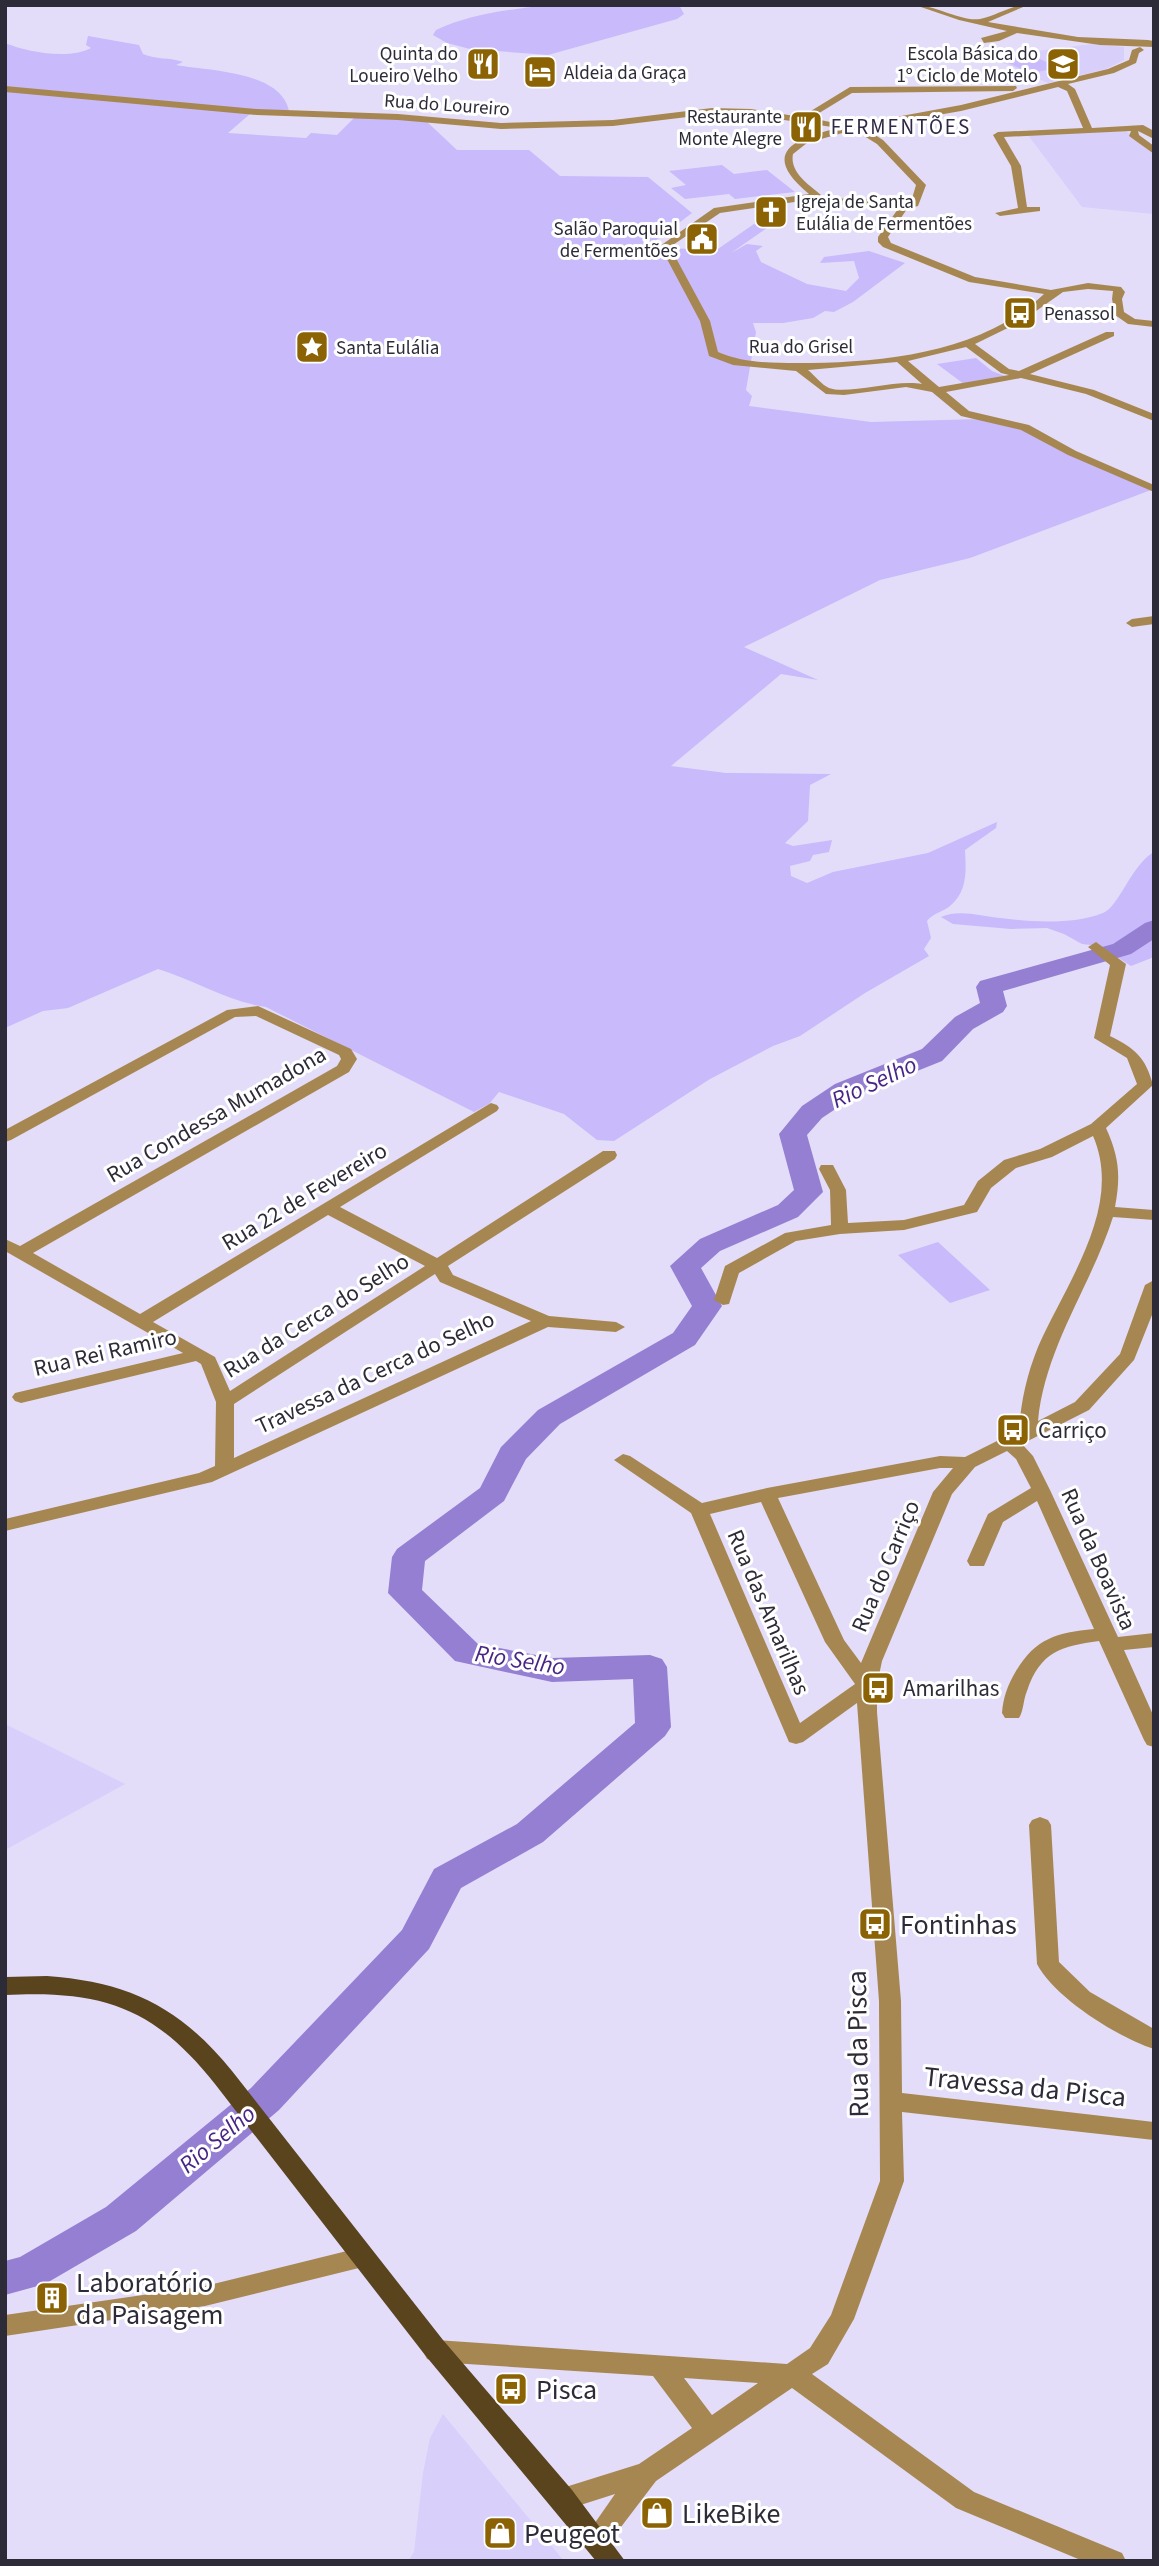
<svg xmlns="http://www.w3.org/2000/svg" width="1159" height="2566" viewBox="0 0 1159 2566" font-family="'Source Sans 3',sans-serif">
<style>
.built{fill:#d8cffa}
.green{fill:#c8bafb}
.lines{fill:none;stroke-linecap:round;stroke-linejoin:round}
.river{fill:#947fd2;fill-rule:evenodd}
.minor{fill:#a78751;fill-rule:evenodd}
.major{fill:#5a441e;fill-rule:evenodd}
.labels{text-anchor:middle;stroke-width:6;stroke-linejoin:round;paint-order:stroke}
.far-poi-label{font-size:19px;fill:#2e2b38;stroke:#fff;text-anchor:end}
.far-street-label{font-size:19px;fill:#2e2b38;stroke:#fff}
.far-quarter-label{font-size:21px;letter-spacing:2px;fill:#302945;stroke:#fff}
.street-label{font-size:23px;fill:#2e2b38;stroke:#fff}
.poi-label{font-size:23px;fill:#2e2b38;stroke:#fff;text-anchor:start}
.water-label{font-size:24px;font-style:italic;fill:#482586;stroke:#fff}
.near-poi-label{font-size:28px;fill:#2e2b38;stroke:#fff;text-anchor:start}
.near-street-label{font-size:28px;fill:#2e2b38;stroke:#fff}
</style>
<rect width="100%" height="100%" fill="#e3ddfa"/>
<!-- built -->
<g class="built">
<path d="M1092,44L1124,47V60L1106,69L1048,83L990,57Z"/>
<path d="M1126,131L1154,155V214L1082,207L1028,135Z"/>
<path d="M5,1724L125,1784L5,1850Z"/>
<path d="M443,2414L564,2561H408L414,2552L423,2473L430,2438Z"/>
</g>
<!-- green -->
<g class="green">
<path d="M550,5H679L684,14L677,19L548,55L470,49L447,43L433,35L436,30C470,14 512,9 550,5Z"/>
<path d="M88,36L139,45L143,54C156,60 170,57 183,62L176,65C209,71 281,71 289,111L250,114L228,133L306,138L311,133L337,135L355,117L426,121L457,150H529L560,176L648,177L692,213L651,244L654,252L674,248L715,251L754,224L767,228L731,253L747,244L763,246L756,251L761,262L807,284L846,291L859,278L854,261L820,263L824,257L869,251L905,263L853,302L834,312L825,311L813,318L783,323H753L756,332L746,390L752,396L749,406L871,422L980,419L1021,427L1151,490L970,558L880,580L744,647L818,680L781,674L671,766L726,773L831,774L810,785L808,821L785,843L793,846L832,840L829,852L813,855L810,861L790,866L791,876L807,883L833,872L928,853L997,822L996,828L965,850C966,870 968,891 950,906C943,912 933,913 927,921L931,938L924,949L929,956L865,993L800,1036L773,1046L710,1079L614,1141L597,1140L564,1114L499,1092L489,1104L474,1112L266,1007C228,1002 195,980 158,969L68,1008L43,1011L5,1028V43C27,52 69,60 91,48L86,45Z"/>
<path d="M1027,53L1059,68L1030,73L998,58Z"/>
<path d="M722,165L734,174L767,170L795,192L735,199L729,194L685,199L671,188L686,185L669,171Z"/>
<path d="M976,358L992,371L1005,376L964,384L937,364Z"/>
<path d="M1154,852V957L1131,966L1100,946L1082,944L1064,934L1047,928L1011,929L953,924L941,917C959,909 981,916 1000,918C1031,922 1073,925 1103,913C1119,907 1131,865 1154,852Z"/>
<path d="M938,1242L990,1290L950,1303L898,1255Z"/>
</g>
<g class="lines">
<!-- river -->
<path class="river" d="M1154,920V939L1131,954L1003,991L1007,1006L1003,1012L973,1029L942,1061L855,1096L822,1118L807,1135L823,1192L798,1217L720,1251L701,1268L722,1306L695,1345L560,1424L526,1459L504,1501L425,1561L422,1590L478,1644L552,1658L650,1655L662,1659L667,1667L671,1727L665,1736L543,1842L461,1888L429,1949L279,2110L136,2231L45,2284L5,2295V2261L20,2257L106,2207L251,2088L402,1930L434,1869L517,1824L635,1723L633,1679L552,1682L455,1661L388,1593L392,1557L397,1549L480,1488L501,1447L538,1410L673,1333L692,1306L670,1266L700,1239L778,1205L794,1190L779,1134L802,1106L835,1084L922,1049L955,1017L980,1003L976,987L980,981L1113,944L1145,923Z"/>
<!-- minor -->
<g class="minor">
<path d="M915,5C935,5 962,22 980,19C997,16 1010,5 1028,5L988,22L1078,37L1148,40L1154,41V47L1100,45L1017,33L999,41L984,43L981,38L1007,31L959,20Z"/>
<path d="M1140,47L1144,50L1139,53L1136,63L1114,73L1068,84L1075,89L1092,128L1143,125L1154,131V139L1138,131L1139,135L1154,146V154L1129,136L1131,131L1004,137L1021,166L1027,207H1040V211L1000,216L995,213L1018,208L1011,166L993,135L998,132L1083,128L1067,91L1058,87L961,111L864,128L883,140L926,185L918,206L907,209L888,237L891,243L975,277L1051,290L1088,283L1121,287L1125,292L1122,299L1124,312L1135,319L1154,321V327L1128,324L1115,315L1112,299L1113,291L1088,289L1063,292L1022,321L975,344L1009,369L1019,371L1106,332H1114V336L1030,374L1094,390L1154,414V421L1086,394L1021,378L946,392L969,411L1029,425L1076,451L1154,485V492L1068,455L1021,430L961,416L932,392L906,387L844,395L826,394L796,371L733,365L709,356L700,321L660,246L714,208L809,194C759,153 794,138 839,128L751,115L712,114L613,126L501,129L398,120L257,115L5,92V86L257,109L398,114L501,123L613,120L712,108L751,109L801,117L850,87L1016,86L1017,88L1013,91L852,93L811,118L849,126L846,132L807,143L793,154C789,174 813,187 826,199L861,198L904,204L911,202L916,185L877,144L856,131L858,124L961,105L1108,69L1129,60L1132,50ZM815,199L824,205L861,204L898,209L878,237V242L883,247L969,282L1044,294C980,354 880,363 797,363C769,363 744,363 718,352L710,321L670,247L720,213ZM966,347L1001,373L1009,375L939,387L908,361ZM897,362L922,384C895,379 848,395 829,388C822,385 814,375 808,370Z"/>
<path d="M1154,616V624L1132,627L1126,623L1132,619Z"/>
<path d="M1096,942L1126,964L1110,1036C1135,1048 1146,1058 1153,1085L1106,1128C1119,1157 1121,1175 1115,1207L1154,1210V1220L1113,1217C1091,1286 1045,1347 1038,1421L1075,1402L1120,1354L1145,1285L1154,1280V1310L1134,1360L1089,1410L1022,1444L1033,1456L1050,1490L1118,1637L1154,1633V1647L1124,1650L1154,1717V1747L1147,1745L1144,1740L1099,1641C1061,1646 1040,1652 1027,1691C1023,1700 1024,1710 1019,1718H1005L1002,1713C1003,1698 1008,1684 1016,1671C1036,1638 1056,1633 1094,1629L1037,1501L1003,1522L984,1566H970L967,1561L988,1514L1031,1488L1016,1459L1007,1451L975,1467L952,1494L882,1661L877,1685V1712L901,2001L902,2093L1154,2122V2140L902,2112L904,2181L854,2319L828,2364L812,2374L974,2492L1122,2553L1126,2561H1083L956,2508L792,2388L656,2481L605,2548L596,2552L587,2548L583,2540L615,2494L565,2510L556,2506L552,2498L556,2490L639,2464L692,2428L653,2376L436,2362L427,2359L423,2351L427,2343L436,2340L787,2364L810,2348L831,2315L880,2181L879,2001L857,1703L803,1742L796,1744L789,1742L691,1513L614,1460L623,1454L630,1456L702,1503L767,1488L940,1456L965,1457L1019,1430C1021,1401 1027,1374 1038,1347C1066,1283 1124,1207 1093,1136L1052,1157L1016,1168L991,1188L977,1212L904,1230L840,1234L796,1241L739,1273L729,1304L723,1305L714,1300L725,1266L785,1233L831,1225L830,1190L819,1169L821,1165H833L846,1190L848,1223L904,1220L964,1205L978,1181L1004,1160L1040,1149L1091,1124L1137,1084L1127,1058L1094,1038L1110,965L1088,947ZM940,1468H953L933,1492L861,1663L844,1640L778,1498ZM761,1502L825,1642L855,1684L800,1723L710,1514ZM684,2378L758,2383L712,2415Z"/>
<path d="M258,1006L351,1049L357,1059L349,1072L33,1253L140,1314L491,1103L497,1105L499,1108L497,1111L340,1207L437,1258L603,1151H615L617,1155L615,1159L448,1266L453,1275L549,1316L616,1322L625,1327L616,1332L548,1327L212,1482L5,1531V1519L199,1473L215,1466L216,1402L201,1364L196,1361L21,1403L15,1401L12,1397L15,1393L183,1353L5,1251V1239L20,1246L337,1066L341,1059L339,1055L256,1016L235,1017L11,1140L5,1142V1130L227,1010ZM328,1215L425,1266L230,1391L215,1357L153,1322ZM435,1274L440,1282L531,1321L234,1458V1404Z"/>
<path d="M1040,1817L1048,1820L1051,1825L1059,1962L1090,1992L1154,2029V2049C1117,2037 1055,1998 1037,1964L1029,1825L1032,1820Z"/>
<path d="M363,2247L372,2250L375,2257L372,2264L363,2267L205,2306L5,2336V2315L205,2286Z"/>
</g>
<!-- major -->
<path class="major" d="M47,1976C129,1982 180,2007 232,2071L443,2340L572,2490L625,2561H596L425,2355L215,2084C154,2007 102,1990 5,1995V1977Z"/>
</g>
<!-- icons -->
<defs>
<symbol id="restaurant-square" viewBox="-11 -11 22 22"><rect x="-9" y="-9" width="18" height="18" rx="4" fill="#8b6304" stroke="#fff"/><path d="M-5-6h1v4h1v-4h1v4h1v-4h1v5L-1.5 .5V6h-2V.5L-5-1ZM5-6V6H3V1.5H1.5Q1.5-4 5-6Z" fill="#fff"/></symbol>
<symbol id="school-square" viewBox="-11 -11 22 22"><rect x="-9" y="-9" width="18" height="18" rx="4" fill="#8b6304" stroke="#fff"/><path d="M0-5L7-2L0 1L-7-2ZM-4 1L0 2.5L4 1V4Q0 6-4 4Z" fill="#fff"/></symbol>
<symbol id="hotel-square" viewBox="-11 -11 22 22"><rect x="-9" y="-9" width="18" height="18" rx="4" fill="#8b6304" stroke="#fff"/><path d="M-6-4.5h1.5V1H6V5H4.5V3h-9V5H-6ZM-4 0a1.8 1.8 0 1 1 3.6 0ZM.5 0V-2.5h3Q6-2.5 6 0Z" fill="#fff"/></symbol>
<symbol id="church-square" viewBox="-11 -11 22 22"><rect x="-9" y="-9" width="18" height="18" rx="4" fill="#8b6304" stroke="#fff"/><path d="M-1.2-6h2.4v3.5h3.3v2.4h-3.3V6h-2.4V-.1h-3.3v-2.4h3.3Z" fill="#fff"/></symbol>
<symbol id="civic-square" viewBox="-11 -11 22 22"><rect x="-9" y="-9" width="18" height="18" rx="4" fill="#8b6304" stroke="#fff"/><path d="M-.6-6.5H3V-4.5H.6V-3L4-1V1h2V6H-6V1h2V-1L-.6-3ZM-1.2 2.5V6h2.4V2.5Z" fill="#fff"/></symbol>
<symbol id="bus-square" viewBox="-11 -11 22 22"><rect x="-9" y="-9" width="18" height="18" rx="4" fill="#8b6304" stroke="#fff"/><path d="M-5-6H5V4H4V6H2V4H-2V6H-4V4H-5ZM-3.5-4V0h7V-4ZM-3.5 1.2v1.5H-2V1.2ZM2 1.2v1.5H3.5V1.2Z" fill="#fff"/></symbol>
<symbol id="sight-square" viewBox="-11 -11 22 22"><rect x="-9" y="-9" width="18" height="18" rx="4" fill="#8b6304" stroke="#fff"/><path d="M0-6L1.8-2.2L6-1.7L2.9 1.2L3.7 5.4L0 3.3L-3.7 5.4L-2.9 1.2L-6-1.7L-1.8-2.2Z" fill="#fff"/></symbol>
<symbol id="building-square" viewBox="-11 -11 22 22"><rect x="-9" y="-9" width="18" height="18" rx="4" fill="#8b6304" stroke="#fff"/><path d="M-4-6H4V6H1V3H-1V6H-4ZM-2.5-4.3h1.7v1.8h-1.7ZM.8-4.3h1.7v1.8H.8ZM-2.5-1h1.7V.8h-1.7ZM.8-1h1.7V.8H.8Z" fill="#fff"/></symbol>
<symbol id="shop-square" viewBox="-11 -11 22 22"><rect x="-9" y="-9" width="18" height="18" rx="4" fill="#8b6304" stroke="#fff"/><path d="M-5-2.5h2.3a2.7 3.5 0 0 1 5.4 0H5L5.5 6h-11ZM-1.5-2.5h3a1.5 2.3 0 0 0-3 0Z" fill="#fff"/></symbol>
</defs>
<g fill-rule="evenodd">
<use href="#restaurant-square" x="464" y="45" width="38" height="38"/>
<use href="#school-square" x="1044" y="45" width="38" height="38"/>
<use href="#hotel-square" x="521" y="53" width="38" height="38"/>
<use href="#restaurant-square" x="787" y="108" width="38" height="38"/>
<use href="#church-square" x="752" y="193" width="38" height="38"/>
<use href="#civic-square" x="683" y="220" width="38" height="38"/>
<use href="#bus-square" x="1001" y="294" width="38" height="38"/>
<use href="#sight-square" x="293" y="328" width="38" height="38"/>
<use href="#bus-square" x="994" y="1411" width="38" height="38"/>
<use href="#bus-square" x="859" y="1669" width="38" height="38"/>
<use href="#bus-square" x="856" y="1905" width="38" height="38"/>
<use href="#building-square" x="33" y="2279" width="38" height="38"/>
<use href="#bus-square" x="492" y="2370" width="38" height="38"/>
<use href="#shop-square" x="638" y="2494" width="38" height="38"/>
<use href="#shop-square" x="481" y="2514" width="38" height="38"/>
</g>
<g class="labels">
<!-- far-poi labels -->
<g class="far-poi-label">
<text x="458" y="60">Quinta do<tspan x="458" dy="22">Loueiro Velho</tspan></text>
<text x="1038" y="60">Escola Básica do<tspan x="1038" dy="22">1º Ciclo de Motelo</tspan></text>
<text x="564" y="79" text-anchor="start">Aldeia da Graça</text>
<text x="782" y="123">Restaurante<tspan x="782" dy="22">Monte Alegre</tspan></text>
<text x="796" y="208" text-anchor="start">Igreja de Santa<tspan x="796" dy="22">Eulália de Fermentões</tspan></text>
<text x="678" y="235">Salão Paroquial<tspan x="678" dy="22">de Fermentões</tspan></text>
<text x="1044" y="320" text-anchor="start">Penassol</text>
<text x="336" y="354" text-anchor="start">Santa Eulália</text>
</g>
<!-- far-street labels -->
<g class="far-street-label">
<text transform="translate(447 104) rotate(4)" y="7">Rua do Loureiro</text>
<text x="801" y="353">Rua do Grisel</text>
</g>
<!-- far-quarter labels -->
<g class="far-quarter-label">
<text x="901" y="134">FERMENTÕES</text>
</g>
<!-- street labels -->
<g class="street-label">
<text transform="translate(216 1114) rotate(-30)" y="8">Rua Condessa Mumadona</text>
<text transform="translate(304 1196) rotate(-31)" y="8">Rua 22 de Fevereiro</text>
<text transform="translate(316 1315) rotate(-32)" y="8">Rua da Cerca do Selho</text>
<text transform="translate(105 1352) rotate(-13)" y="8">Rua Rei Ramiro</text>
<text transform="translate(375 1372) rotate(-25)" y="8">Travessa da Cerca do Selho</text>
<text transform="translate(1099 1559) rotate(66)" y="8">Rua da Boavista</text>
<text transform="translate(885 1566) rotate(-67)" y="8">Rua do Carriço</text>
<text transform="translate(769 1612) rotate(67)" y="8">Rua das Amarilhas</text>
</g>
<!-- poi labels -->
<g class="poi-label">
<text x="1038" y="1438">Carriço</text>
<text x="903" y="1696">Amarilhas</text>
</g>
<!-- water labels -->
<g class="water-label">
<text transform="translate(874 1082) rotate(-25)" y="8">Rio Selho</text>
<text transform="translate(520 1660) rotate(9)" y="8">Rio Selho</text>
<text transform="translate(217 2139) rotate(-40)" y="8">Rio Selho</text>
</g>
<!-- near-poi labels -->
<g class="near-poi-label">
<text x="900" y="1934">Fontinhas</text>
<text x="76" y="2292">Laboratório<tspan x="76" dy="32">da Paisagem</tspan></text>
<text x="536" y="2399">Pisca</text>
<text x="682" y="2523">LikeBike</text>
<text x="524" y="2543">Peugeot</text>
</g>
<!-- near-street labels -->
<g class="near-street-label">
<text transform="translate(857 2044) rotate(-91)" y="10">Rua da Pisca</text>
<text transform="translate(1025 2086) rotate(6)" y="10">Travessa da Pisca</text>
</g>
</g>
<!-- border -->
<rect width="1159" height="2566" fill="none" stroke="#2e2b38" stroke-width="14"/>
</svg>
